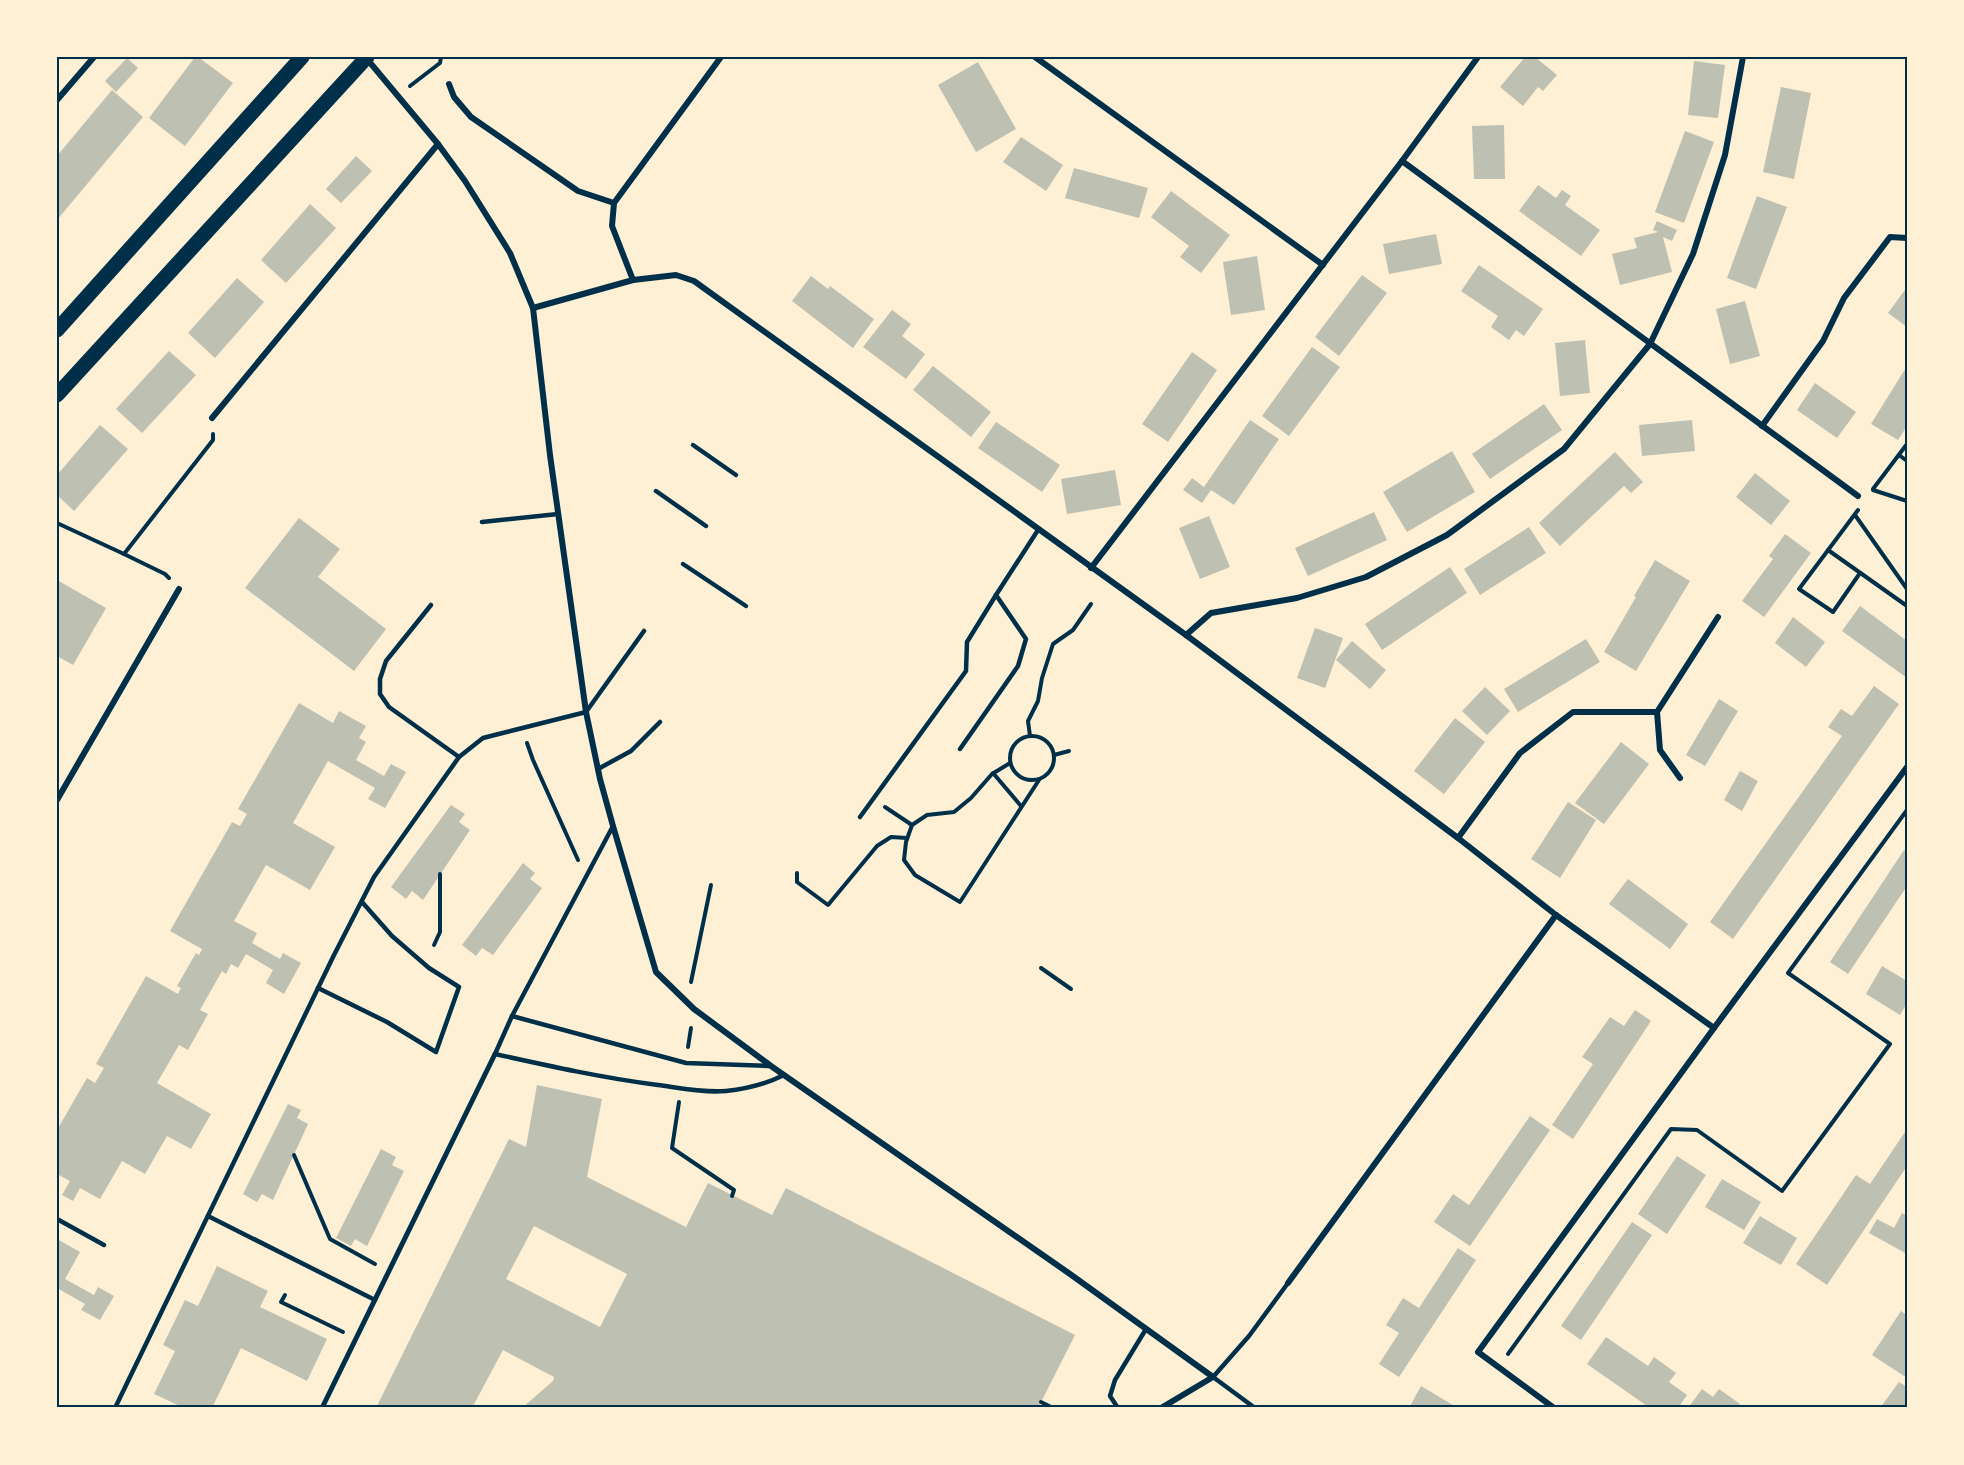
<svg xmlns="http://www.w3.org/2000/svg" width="1964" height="1465" viewBox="0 0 1964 1465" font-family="'PT Sans Narrow',sans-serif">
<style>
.building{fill:#bec0b2;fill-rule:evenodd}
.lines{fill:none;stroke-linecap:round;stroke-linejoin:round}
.path{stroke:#003049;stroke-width:4}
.service{stroke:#003049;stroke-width:4.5}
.pedestrian{stroke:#003049;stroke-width:5}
.minor{stroke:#003049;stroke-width:6}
.primary{stroke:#003049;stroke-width:15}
.neatline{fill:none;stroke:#003049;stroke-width:2}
</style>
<rect width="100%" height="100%" fill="#fdf0d5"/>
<!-- building -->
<g class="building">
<path d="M195,57H198L233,83L185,146L149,118Z"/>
<path d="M1525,57H1535L1557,75L1543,91L1538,87L1523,106L1500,87Z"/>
<path d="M127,58L138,68L116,92L105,81Z"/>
<path d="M1694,61L1725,65L1718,118L1688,115Z"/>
<path d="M978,62L1016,129L976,152L938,85Z"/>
<path d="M1781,87L1811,93L1794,179L1763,172Z"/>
<path d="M112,90L143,117L57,220V156Z"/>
<path d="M1504,125L1505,179H1474L1472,126Z"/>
<path d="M1685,131L1714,142L1684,223L1655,212Z"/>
<path d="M1021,137L1063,165L1046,191L1003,162Z"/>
<path d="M356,156L372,171L341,203L326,189Z"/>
<path d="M1074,168L1148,188L1139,218L1065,198Z"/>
<path d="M1538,185L1556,198L1562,190L1571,196L1565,205L1600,230L1581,256L1519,211Z"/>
<path d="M1171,191L1230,235L1201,273L1180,257L1189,246L1151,217Z"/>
<path d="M1757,196L1787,207L1756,289L1727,278Z"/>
<path d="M310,204L336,228L286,283L261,260Z"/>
<path d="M1657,221L1677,230L1672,241L1663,237L1672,272L1620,285L1612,254L1637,248L1634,238L1658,232L1653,230Z"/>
<path d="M1436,234L1442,264L1389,274L1383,244Z"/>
<path d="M1257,256L1265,310L1231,315L1223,262Z"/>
<path d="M1479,265L1543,309L1524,336L1516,330L1509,340L1491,327L1498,316L1461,291Z"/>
<path d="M1362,275L1387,293L1339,356L1315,337Z"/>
<path d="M811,276L828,289L830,286L874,319L853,348L792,301Z"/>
<path d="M237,278L264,302L215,358L188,333Z"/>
<path d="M1907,287V327L1888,313Z"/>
<path d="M1745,301L1760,356L1730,364L1716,309Z"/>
<path d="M892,310L911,324L902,336L925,354L906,379L863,347Z"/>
<path d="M1585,340L1590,393L1560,396L1555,343Z"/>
<path d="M1312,347L1340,367L1289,436L1262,416Z"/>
<path d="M169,351L196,375L142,433L116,409Z"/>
<path d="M1192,352L1217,370L1168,442L1142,424Z"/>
<path d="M933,366L991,412L971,437L913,390Z"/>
<path d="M1907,366V426L1898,440L1871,424Z"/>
<path d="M1815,383L1856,412L1837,438L1797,410Z"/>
<path d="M1544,404L1562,430L1490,479L1472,454Z"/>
<path d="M1250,420L1279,439L1234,505L1211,490L1202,503L1183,490L1192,478L1204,487Z"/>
<path d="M1692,420L1695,451L1642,456L1639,425Z"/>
<path d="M996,422L1060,465L1042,492L978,448Z"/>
<path d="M100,425L128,449L74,511L57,495V475Z"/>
<path d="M1452,451L1475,492L1407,532L1383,492Z"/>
<path d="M1615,452L1643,482L1631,493L1624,486L1560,546L1539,523Z"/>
<path d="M1115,470L1121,505L1067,514L1061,479Z"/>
<path d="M1755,473L1790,501L1771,525L1736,497Z"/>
<path d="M1374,512L1387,540L1308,576L1295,548Z"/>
<path d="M1209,516L1230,567L1200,579L1179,528Z"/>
<path d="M299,518L340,549L318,577L386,629L354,671L245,588Z"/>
<path d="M1529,527L1546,553L1480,595L1464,569Z"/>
<path d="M1785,534L1811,553L1764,617L1742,601L1773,559L1769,556Z"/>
<path d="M1655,560L1690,581L1636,671L1604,652L1636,597L1634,596Z"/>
<path d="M1450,567L1467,593L1382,650L1365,624Z"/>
<path d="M57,580L106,608L73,665L57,656Z"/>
<path d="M1860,606L1907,641V678L1842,631Z"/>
<path d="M1793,617L1825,642L1806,667L1775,643Z"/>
<path d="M1315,628L1343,638L1325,688L1297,678Z"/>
<path d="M1586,639L1600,662L1518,712L1504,689Z"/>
<path d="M1352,641L1386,670L1370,689L1336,660Z"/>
<path d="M1874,686L1899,704L1733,939L1710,922L1842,736L1828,727L1841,709L1852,716Z"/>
<path d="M1485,687L1510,711L1487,735L1462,711Z"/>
<path d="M1719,699L1738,711L1705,766L1686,755Z"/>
<path d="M299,703L333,723L339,711L366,726L359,738L366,742L356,760L384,776L391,764L406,772L385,808L368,799L375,788L328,761L293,823L335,847L310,890L266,865L234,921L257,933L252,943L280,959L283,953L301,963L284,994L266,983L273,970L246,954L238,968L231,964L226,974L222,971L200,1010L208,1014L188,1050L179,1045L157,1083L211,1114L191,1149L167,1136L145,1174L122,1161L100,1199L80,1188L73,1201L62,1195L70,1181L57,1174V1130L87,1078L95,1083L104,1068L96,1064L146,976L178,994L181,988L177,986L196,953L199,955L202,949L170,931L232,822L240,826L247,814L238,809Z"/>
<path d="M1455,718L1485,742L1444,794L1414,771Z"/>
<path d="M1621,742L1649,764L1604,824L1575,803Z"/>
<path d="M1740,771L1758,781L1742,811L1724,800Z"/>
<path d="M1568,802L1596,820L1560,878L1531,859Z"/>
<path d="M451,805L465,814L459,822L470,830L423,900L412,891L406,899L391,887Z"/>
<path d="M1904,850L1907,851V886L1848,974L1830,962Z"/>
<path d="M523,863L535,873L530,879L542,888L493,955L482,948L476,956L462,945Z"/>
<path d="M1628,879L1688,924L1670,949L1609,904Z"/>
<path d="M1882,966L1907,981V1003L1900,1015L1866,994Z"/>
<path d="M1635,1010L1651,1021L1573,1139L1552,1125L1593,1064L1582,1057L1610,1017L1624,1026Z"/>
<path d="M537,1085L602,1099L587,1177L686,1227L708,1183L772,1215L786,1188L1075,1335L1038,1408H522L553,1381L554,1377L503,1350L472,1408H376L509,1139L526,1147ZM534,1226L627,1274L600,1327L506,1279Z"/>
<path d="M288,1104L301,1110L297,1118L308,1124L273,1200L262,1194L257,1202L243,1194Z"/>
<path d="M1530,1116L1550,1130L1470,1246L1434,1222L1453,1194L1469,1205Z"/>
<path d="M1907,1129V1166L1827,1285L1796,1264L1856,1175L1870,1184Z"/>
<path d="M381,1149L396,1157L392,1165L404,1171L367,1246L355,1239L351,1246L336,1238Z"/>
<path d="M1677,1156L1706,1175L1667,1234L1638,1214Z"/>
<path d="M1722,1179L1761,1202L1744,1230L1705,1207Z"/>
<path d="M1902,1213L1907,1216V1254L1869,1233L1877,1219L1894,1228Z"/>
<path d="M1760,1216L1797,1238L1781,1265L1743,1243Z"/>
<path d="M1632,1222L1652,1235L1581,1340L1561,1326Z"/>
<path d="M57,1239L80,1252L65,1279L94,1295L98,1287L114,1296L100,1320L81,1310L85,1304L57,1288Z"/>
<path d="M1458,1248L1476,1260L1399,1377L1379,1364L1399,1333L1386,1325L1403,1298L1419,1308Z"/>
<path d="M217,1266L268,1291L260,1307L327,1339L307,1381L241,1348L212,1408H184L154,1394L175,1351L163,1345L185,1300L198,1306Z"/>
<path d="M1901,1311L1907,1315V1378L1872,1355Z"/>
<path d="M1606,1337L1648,1366L1654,1357L1676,1373L1669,1382L1687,1395L1678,1408H1650L1587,1364Z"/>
<path d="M1899,1382L1907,1387V1408H1880Z"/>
<path d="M1421,1386L1458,1408H1409Z"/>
<path d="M1702,1389L1713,1397L1719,1389L1740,1404L1737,1408H1688Z"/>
</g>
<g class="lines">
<!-- path -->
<g class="path">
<path d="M410,86L440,63L441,57"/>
<path d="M1899,455L1907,461"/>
<path d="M1873,489L1907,444"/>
<path d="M1873,490L1907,501"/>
<path d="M1858,510L1799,589L1833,612L1860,573"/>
<path d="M1855,515L1907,589"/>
<path d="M57,523L124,554"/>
<path d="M1828,550L1907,606"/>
<path d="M169,578L165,574L124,554L213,440V434"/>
<circle cx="1032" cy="758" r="22"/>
<path d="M1030,736L1028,721L1038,701L1042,678L1053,644L1073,630L1091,604"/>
<path d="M527,743L533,760L578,860"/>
<path d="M1054,755L1069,751"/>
<path d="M1010,763L992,774L971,798L954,812L927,815L912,825L906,842L904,860L915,875L960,902L1039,780"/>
<path d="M993,773L1021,806"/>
<path d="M885,807L912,825"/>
<path d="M797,873V882L828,905L877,846L891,837L907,838"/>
<path d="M434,945L440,932V874"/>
<path d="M1041,968L1071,989"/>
<path d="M691,982L711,885"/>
<path d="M688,1047L691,1028"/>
<path d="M679,1102L672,1148L734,1190L732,1196"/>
<path d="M294,1155L330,1239L375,1264"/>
<path d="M285,1295L281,1302L343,1332"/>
<path d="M1508,1354L1671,1129L1697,1130L1782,1191L1890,1044L1788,973L1907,810"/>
<path d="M1041,1402L1053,1408"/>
</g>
<!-- service -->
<g class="service">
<path d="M693,445L736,475"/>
<path d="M656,491L706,526"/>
<path d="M482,522L558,514"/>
<path d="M683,564L746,606"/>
<path d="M431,605L386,661L380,679V694L389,707L459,757"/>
<path d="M960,749L1018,666L1026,639L996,595L1038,530"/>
<path d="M598,769L631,751L660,722"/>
<path d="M860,817L966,671L967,642L996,595"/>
<path d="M613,826L512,1016L495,1054C549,1066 603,1078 658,1085C680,1088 704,1093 726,1091C746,1089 766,1084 784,1075"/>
<path d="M318,988L387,1022L436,1052L459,987L429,968L392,936L362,902"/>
<path d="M512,1016L686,1063L770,1066"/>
<path d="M208,1216L375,1300"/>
<path d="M57,1219L104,1245"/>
<path d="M115,1408L334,955L374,877L459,757L483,738L586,712L644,631"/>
<path d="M1118,1408L1110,1396L1115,1380L1146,1329"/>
<path d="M1255,1408L1213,1377L1249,1336L1288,1283"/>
</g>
<!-- pedestrian -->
<path class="pedestrian" d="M322,1408L495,1054"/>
<!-- minor -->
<g class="minor">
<path d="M1035,57L1323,265"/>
<path d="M367,59L438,144L465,181L510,253L533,308L550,455L586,712L600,779L613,826L656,972L694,1009L771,1066L1070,1274L1213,1377L1161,1408"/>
<path d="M449,84L454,97L471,117L578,191L614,203"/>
<path d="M57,100L94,57"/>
<path d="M1402,161L1858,496"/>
<path d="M633,280L612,226L614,203L721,57"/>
<path d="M533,308L633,280L676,275L694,281L1186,635L1458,838L1556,915L1714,1028"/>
<path d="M212,418L438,144"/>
<path d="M1762,426L1823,341L1844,298L1890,237L1907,238"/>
<path d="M1091,568L1402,161L1478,57"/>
<path d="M1186,635L1211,613L1297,598L1366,577L1447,535L1564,449L1650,344L1693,254L1725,155L1743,57"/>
<path d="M1680,778L1660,750L1657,712L1718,617"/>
<path d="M57,800L179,589"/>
<path d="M1458,838L1520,753L1573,712H1657"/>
<path d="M1288,1283L1556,915"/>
<path d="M1554,1408L1478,1352L1714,1028L1907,767"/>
</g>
<!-- primary -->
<g class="primary">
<path d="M57,330L302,57"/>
<path d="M57,395L367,57"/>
</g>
</g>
<!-- border -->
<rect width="1964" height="1465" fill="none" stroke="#fdf0d5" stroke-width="117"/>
<rect x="58" y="58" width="1848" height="1348" class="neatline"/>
</svg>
